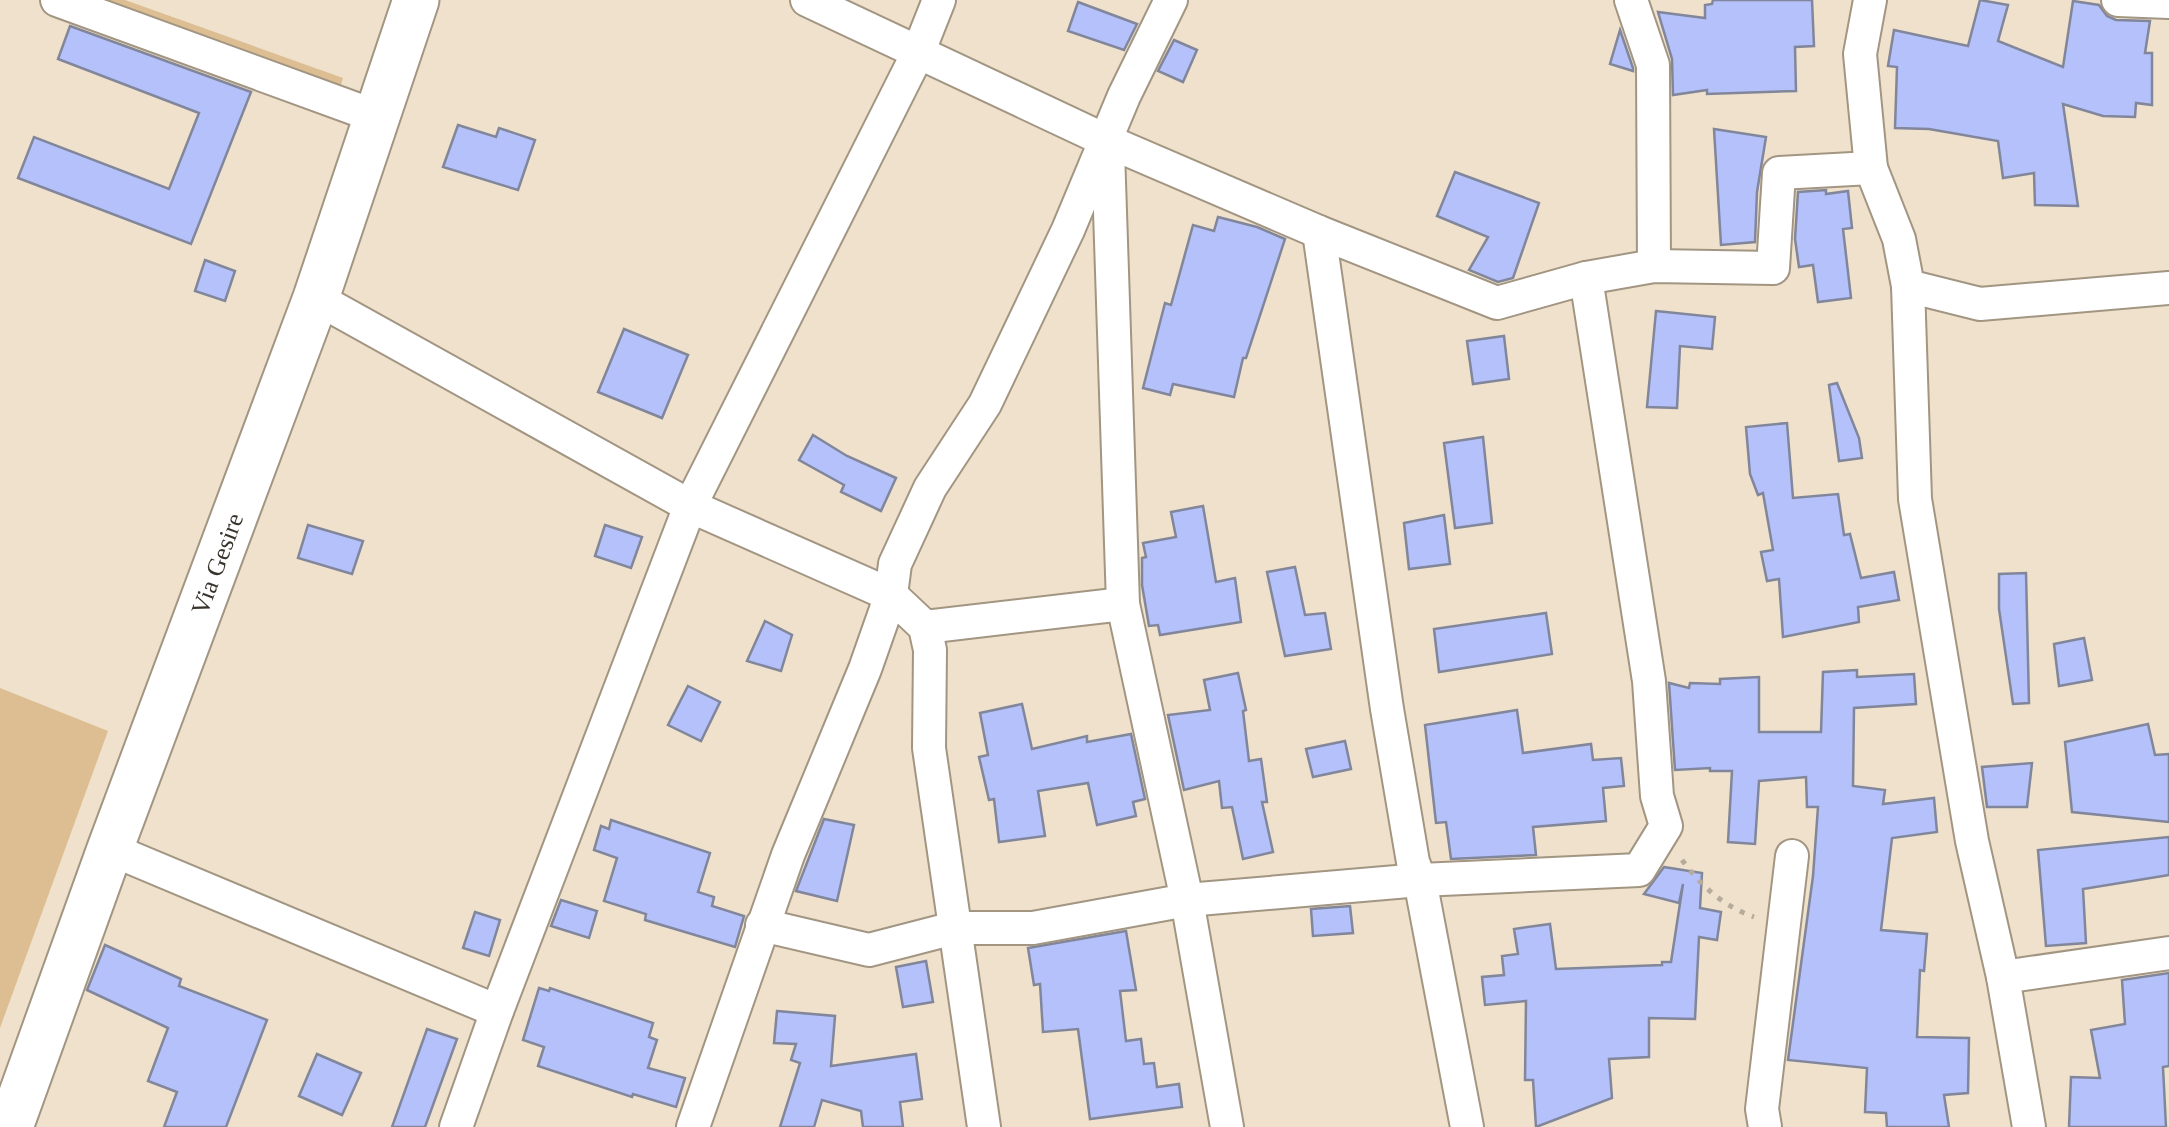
<svg xmlns="http://www.w3.org/2000/svg" width="2169" height="1127" viewBox="0 0 2169 1127" font-family="'Times New Roman',serif">
<style>
.green{fill:#dcbe92}
.building{fill:#b5c1fb;stroke:#81869a;stroke-width:2.5}
.lines{fill:none;stroke-linecap:round;stroke-linejoin:round}
.minor-casing{stroke:#a29582;stroke-width:36}
.secondary-casing{stroke:#a29582;stroke-width:49}
.path{stroke:#b7ac9b;stroke-width:5;stroke-dasharray:5 8;stroke-linecap:butt}
.minor{stroke:#fff;stroke-width:32}
.secondary{stroke:#fff;stroke-width:45}
.labels{text-anchor:middle;stroke-width:8;stroke-linejoin:round;paint-order:stroke}
.street-label{font-size:25px;fill:#38332b;stroke:#fff}
</style>
<rect width="100%" height="100%" fill="#efe1cc"/>
<!-- green -->
<g class="green">
<path d="M41,0H125L343,78L333,110Z"/>
<path d="M0,688L108,731L0,1028Z"/>
</g>
<!-- building -->
<g class="building">
<path d="M1713,0H1812L1814,46L1795,47L1796,91L1707,94V90L1673,95L1672,59L1658,12L1705,18V5L1712,4Z"/>
<path d="M1980,0L2008,5L1998,41L2063,67L2073,1L2099,5L2107,16L2116,20L2150,21L2145,53H2152V105L2136,103L2135,117L2103,116L2063,104L2078,206L2035,205L2034,173L2003,178L1998,141L1929,129L1895,128L1897,67L1888,66L1894,30L1968,46Z"/>
<path d="M1078,2L1137,24L1124,50L1068,31Z"/>
<path d="M70,26L251,92L191,244L18,178L34,137L169,189L199,113L58,59Z"/>
<path d="M1620,30L1633,68V71L1610,64Z"/>
<path d="M1174,40L1197,50L1183,82L1158,71Z"/>
<path d="M458,125L496,137L499,128L535,140L518,190L443,167Z"/>
<path d="M1714,129L1766,137L1757,192L1755,242L1721,245Z"/>
<path d="M1455,172L1539,203L1513,278L1498,282L1469,270L1488,237L1437,216Z"/>
<path d="M1826,190V194L1848,191L1852,228L1843,229L1851,298L1818,302L1813,265L1799,267L1795,239L1798,192Z"/>
<path d="M1218,217L1257,227L1285,239L1246,358H1243L1234,397L1173,384L1170,395L1143,388L1165,303L1171,305L1193,225L1214,231Z"/>
<path d="M205,260L235,271L225,301L195,291Z"/>
<path d="M1656,311L1715,317L1712,349L1680,346L1677,408L1647,407Z"/>
<path d="M624,329L688,355L662,418L598,392Z"/>
<path d="M1504,336L1509,379L1473,384L1467,341Z"/>
<path d="M1837,383L1859,438L1862,458L1839,461L1829,385Z"/>
<path d="M1787,423L1793,498L1838,494L1844,535L1850,534L1861,578L1894,572L1899,600L1858,607L1859,622L1783,637L1779,579L1767,581L1761,552L1773,550L1763,493L1758,495L1750,474L1746,427Z"/>
<path d="M813,435L847,456L896,478L881,511L841,492L844,485L799,460Z"/>
<path d="M1483,437L1492,523L1455,528L1444,443Z"/>
<path d="M1203,506L1216,582L1235,578L1241,622L1160,635L1158,625L1149,626L1142,585V558L1146,557L1143,543L1176,537L1171,512Z"/>
<path d="M1444,515L1450,564L1409,569L1404,523Z"/>
<path d="M308,525L363,541L352,574L298,558Z"/>
<path d="M605,525L642,537L631,568L595,556Z"/>
<path d="M1295,567L1305,615L1325,613L1331,649L1285,656L1267,572Z"/>
<path d="M2026,573L2029,703L2013,704L1999,609V574Z"/>
<path d="M1546,613L1552,654L1439,672L1434,629Z"/>
<path d="M765,621L792,635L781,671L747,661Z"/>
<path d="M2084,638L2092,680L2059,686L2054,644Z"/>
<path d="M1857,670V677L1914,674L1916,704L1854,708L1853,786L1885,790L1883,804L1934,798L1937,832L1892,838L1881,930L1927,934L1924,971L1920,970L1917,1037L1969,1038L1968,1093L1944,1095L1949,1127H1887L1886,1113L1865,1112L1867,1068L1788,1060L1813,876L1818,807H1807L1806,777L1759,781L1755,844L1728,842L1732,771H1710V768L1675,770L1669,683L1689,688L1690,683L1720,684V679L1759,677V732H1821L1823,672Z"/>
<path d="M1238,673L1246,710L1243,711L1249,761L1261,759L1267,802H1262L1273,852L1243,859L1232,807L1222,808L1219,781L1184,790L1168,715L1210,710L1204,680Z"/>
<path d="M688,686L720,702L701,741L668,725Z"/>
<path d="M1022,704L1032,749L1087,736V742L1131,734L1145,799L1133,802L1136,816L1097,825L1088,783L1038,791L1045,836L999,842L994,799L989,800L979,757L988,755L980,713Z"/>
<path d="M1517,710L1523,753L1591,744L1593,760L1621,758L1624,786L1603,788L1606,821L1533,827L1536,855L1451,859L1446,822L1436,823L1425,725Z"/>
<path d="M2148,724L2155,755L2169,754V822L2072,812L2065,742Z"/>
<path d="M1345,741L1351,769L1313,777L1306,749Z"/>
<path d="M2032,763L2027,807H1987L1982,767Z"/>
<path d="M824,819L854,825L837,901L796,891Z"/>
<path d="M611,820L710,853L698,892L714,897L712,906L744,916L735,947L645,920L646,914L604,901L617,858L594,850L601,826L609,829Z"/>
<path d="M2169,837V875L2083,889L2086,943L2046,946L2038,850Z"/>
<path d="M1664,867L1702,873L1700,908L1721,912L1717,940L1699,937L1695,1019L1649,1018V1057L1609,1059L1612,1098L1536,1127L1533,1080H1525L1526,1001L1485,1005L1482,977L1504,975L1502,956L1518,954L1514,929L1550,924L1556,969L1662,965V962H1671L1683,884L1679,903L1644,894Z"/>
<path d="M561,900L597,911L589,938L551,926Z"/>
<path d="M1350,906L1353,933L1313,936L1311,909Z"/>
<path d="M475,912L500,920L489,956L463,948Z"/>
<path d="M1126,931L1136,990L1120,991L1126,1041L1141,1039L1144,1064L1154,1063L1157,1087L1179,1084L1182,1107L1090,1119L1078,1029L1043,1032L1040,984L1034,985L1028,948Z"/>
<path d="M105,945L181,979L179,986L267,1020L226,1127H164L177,1092L148,1081L168,1028L87,990Z"/>
<path d="M926,961L933,1002L903,1007L896,967Z"/>
<path d="M2169,973V1066L2163,1067L2166,1127H2069L2071,1077L2100,1078L2091,1030L2125,1024L2122,980Z"/>
<path d="M539,988L549,991L550,988L653,1023L649,1037L657,1040L648,1068L685,1078L676,1107L633,1094L632,1097L538,1066L544,1047L523,1040Z"/>
<path d="M777,1011L835,1016L831,1066L916,1054L922,1099L900,1102L903,1127H863L861,1111L822,1100L814,1127H780L800,1063L791,1060L796,1044L774,1043Z"/>
<path d="M427,1029L457,1039L425,1127H392Z"/>
<path d="M317,1054L361,1073L342,1115L299,1096Z"/>
</g>
<g class="lines">
<defs>
<g id="minor">
<path d="M57,0L375,116"/>
<path d="M807,0L1107,141L1319,232L1497,303L1586,278L1654,266L1773,268L1779,173L1871,168"/>
<path d="M1631,0L1653,65L1654,266"/>
<path d="M1870,0L1860,54L1871,168L1899,239L1908,286L1915,499L1972,841L2003,977L2029,1127"/>
<path d="M2118,0L2169,2"/>
<path d="M1108,151L1123,604L1187,900L1227,1127"/>
<path d="M1319,232L1387,709L1413,862L1420,880L1639,870L1666,826L1657,796L1649,681L1586,278"/>
<path d="M1908,286L1980,304L2169,288"/>
<path d="M316,298L690,506L891,595L925,627L930,650L929,748L984,1127"/>
<path d="M925,627L1123,604"/>
<path d="M110,849L497,1011"/>
<path d="M762,925L869,950L954,928H1033L1187,900L1420,880L1467,1127"/>
<path d="M2003,977L2169,953"/>
<path d="M456,1127L497,1011L690,506L918,53L939,0"/>
<path d="M693,1127L788,855L865,669L891,595L895,564L930,488L985,404L1068,230L1124,96L1171,0"/>
<path d="M1765,1127L1762,1109L1792,856"/>
</g>
<g id="secondary">
<path id="s1" d="M10,1127L110,849L316,298L416,0"/>
</g>
</defs>
<!-- minor casing -->
<use href="#minor" class="minor-casing"/>
<!-- secondary casing -->
<use href="#secondary" class="secondary-casing"/>
<!-- path -->
<path class="path" d="M1682,860C1701,886 1723,906 1754,917"/>
<!-- minor -->
<use href="#minor" class="minor"/>
<!-- secondary -->
<use href="#secondary" class="secondary"/>
</g>
<g class="labels">
<!-- street labels -->
<g class="street-label">
<text dy="9" stroke="none"><textPath href="#s1" startOffset="600">Via Gesire</textPath></text>
</g>
</g>
</svg>
